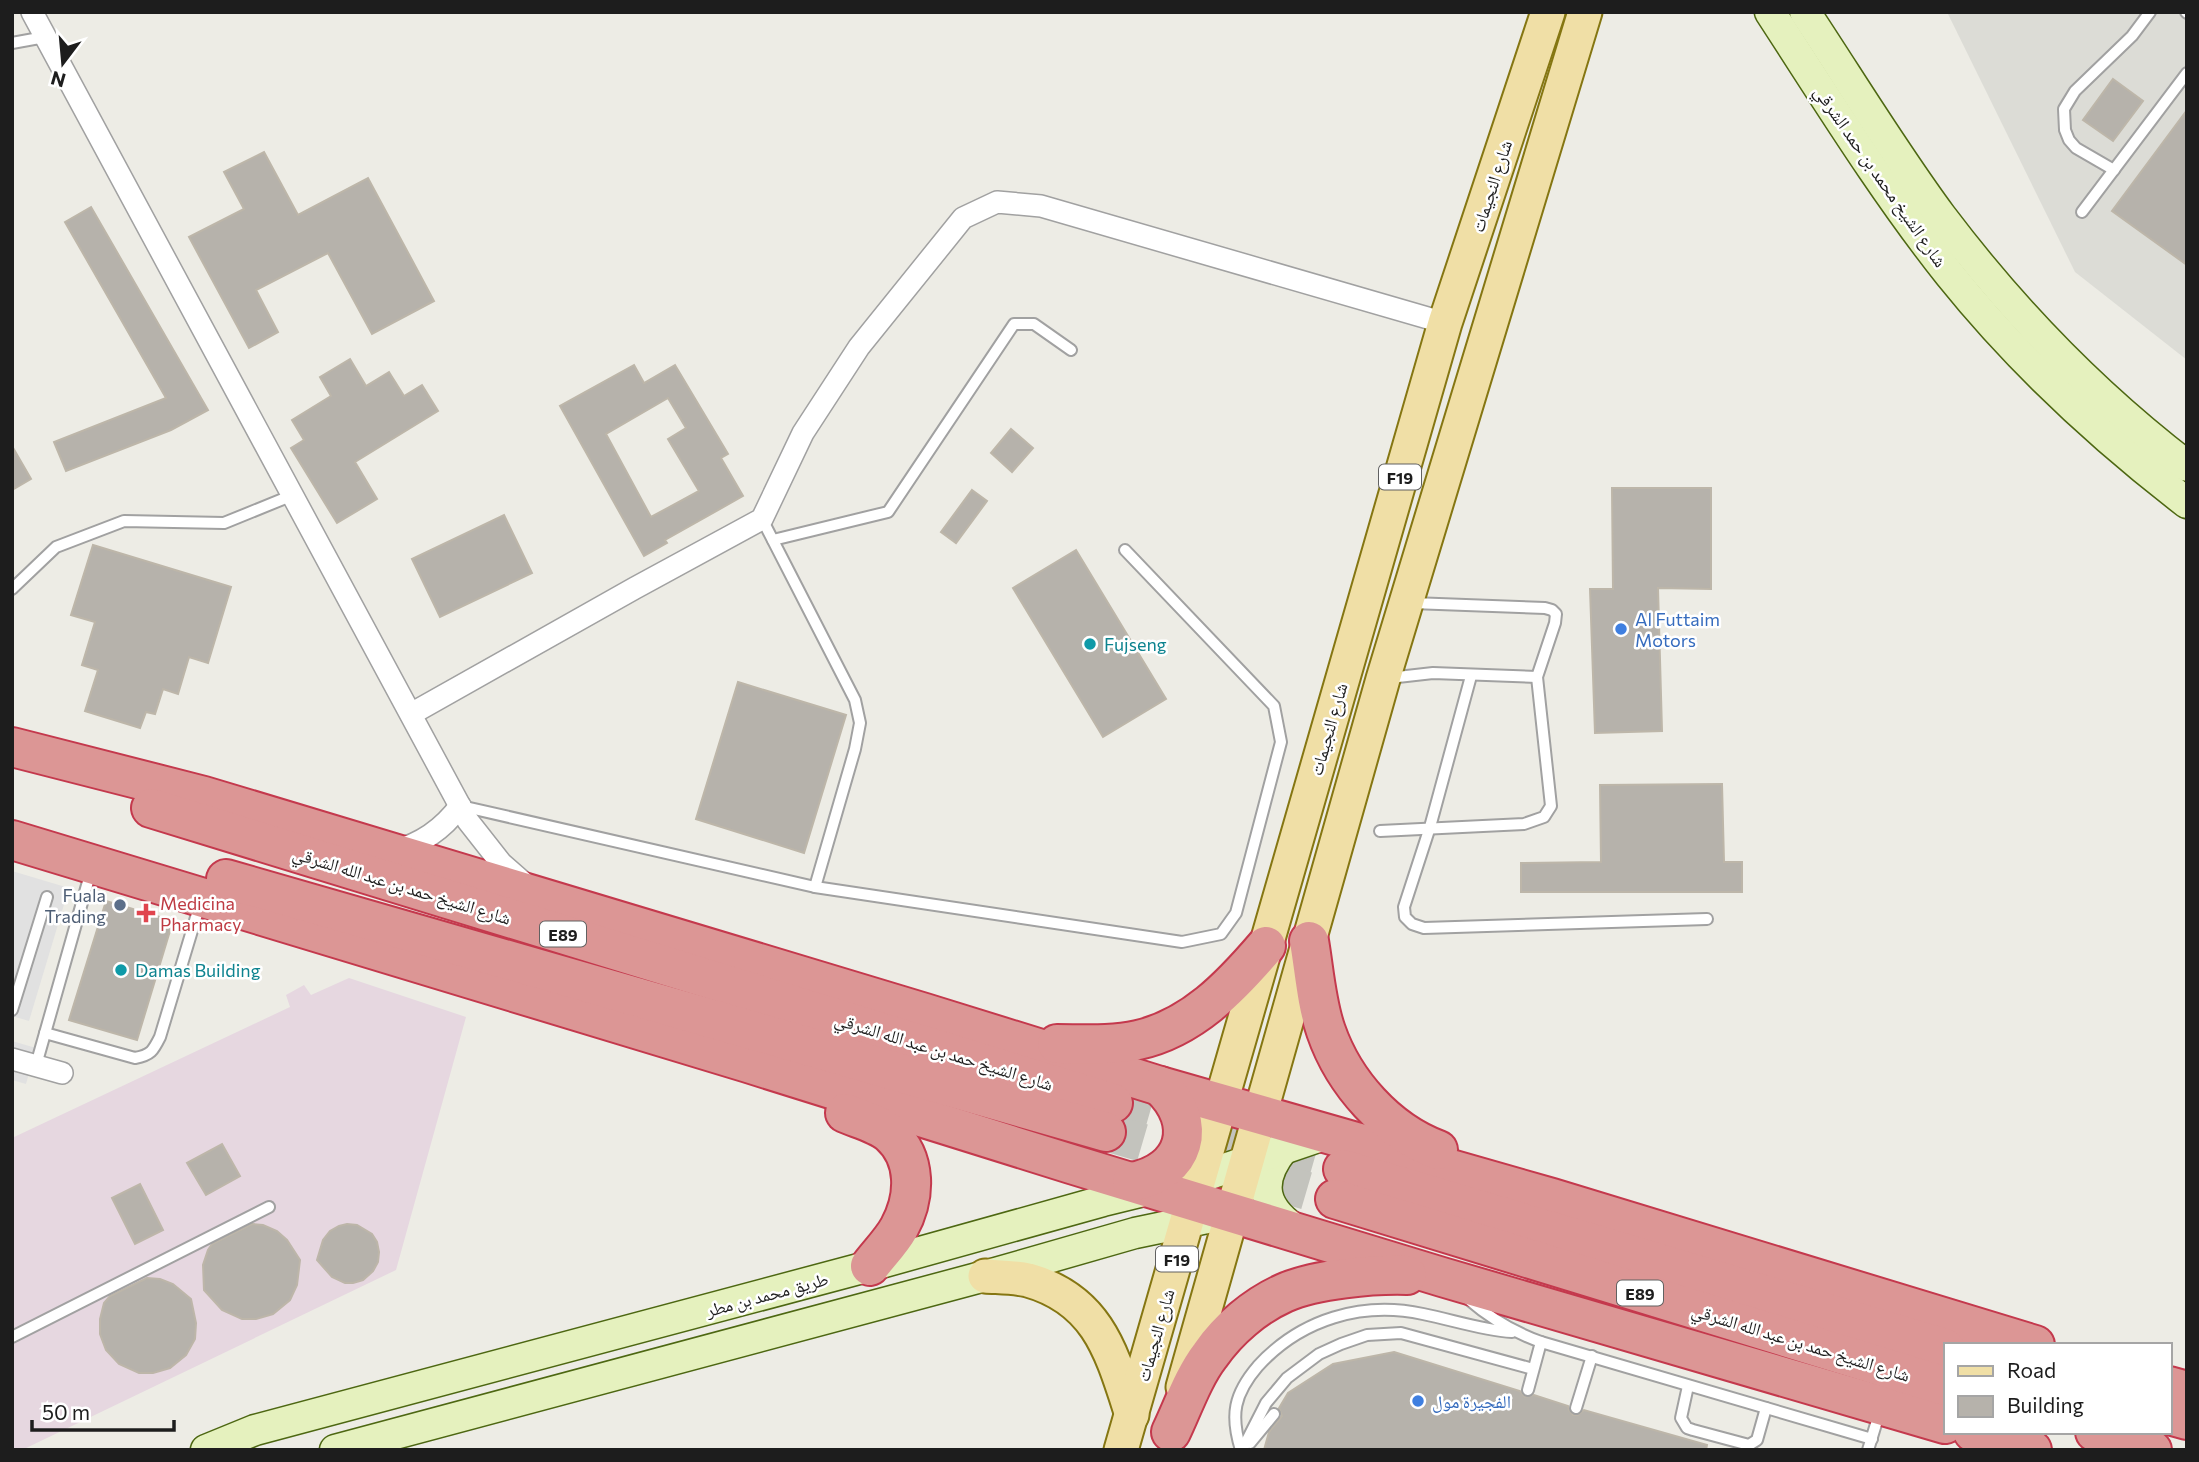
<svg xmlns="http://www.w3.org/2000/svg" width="2199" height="1462" font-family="Commissioner,'Noto Naskh Arabic',sans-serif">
<rect width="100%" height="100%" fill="#edece5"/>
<!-- industrial -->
<polygon fill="#e6d7e0" points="349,978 466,1017 396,1270 22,1450 12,1450 12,1138 290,1007 286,995 304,985 311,995"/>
<!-- airport -->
<polygon fill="#dcdcd6" points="1947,12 2187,12 2187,360 2075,272"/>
<!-- parking -->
<g fill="#e1e1e1">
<polygon points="12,871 69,888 29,1021 12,1016"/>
<polygon points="12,1041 36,1048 26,1084 12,1080"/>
</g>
<!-- building -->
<g fill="#b6b2ab" stroke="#bdb6a9" stroke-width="2" fill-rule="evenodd">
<polygon points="2113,79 2143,101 2113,141 2083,120"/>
<polygon points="2187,110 2187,265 2112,211"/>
<polygon points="264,152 298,215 368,178 434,301 372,334 328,253 256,290 278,332 249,348 189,237 244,209 224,172"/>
<polygon points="91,207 208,410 171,430 66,471 54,442 166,398 65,222"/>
<polygon points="350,359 366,386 389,372 404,396 422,385 438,411 355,462 377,499 337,523 291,448 304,440 292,420 331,396 320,377"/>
<path d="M634,365L644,383L675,365L728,454L721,458L743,496L665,540L667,543L644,556L560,406ZM668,398L686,428L668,439L699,491L651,517L606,434Z"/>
<polygon points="1011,429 1033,448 1012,472 991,453"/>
<polygon points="12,446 31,479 12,490"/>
<polygon points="1612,488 1711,488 1711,589 1658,588 1662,731 1595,733 1590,589 1613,589"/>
<polygon points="972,490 987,501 956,543 941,532"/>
<polygon points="504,515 532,573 440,617 412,559"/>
<polygon points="93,545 231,587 208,663 189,657 178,694 163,689 155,714 146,712 140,728 85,711 98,670 82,665 95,622 71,615"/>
<polygon points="1076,550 1166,699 1103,737 1013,588"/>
<polygon points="738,682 846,715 804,853 696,819"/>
<polygon points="1722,784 1724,862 1742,862 1742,892 1521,892 1521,863 1601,862 1600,785"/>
<polygon points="106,901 173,921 137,1040 69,1020"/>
<polygon points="222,1144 240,1176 206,1195 187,1163"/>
<polygon points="140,1184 163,1230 135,1244 112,1198"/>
<polygon points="252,1224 263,1225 277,1231 287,1240 300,1260 297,1285 290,1300 273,1314 256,1319 242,1319 222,1310 204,1290 203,1265 208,1250 212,1244"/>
<polygon points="347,1224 357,1225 372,1234 377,1242 379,1252 378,1262 373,1271 363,1280 353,1283 345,1283 332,1277 317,1260 323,1240 330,1231 339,1226"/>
<polygon points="147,1278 160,1279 173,1284 191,1299 196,1323 195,1339 186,1355 170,1368 153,1373 139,1373 119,1364 106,1350 100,1334 100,1319 104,1303 110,1296"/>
<polygon points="1394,1352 1520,1391 1525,1397 1534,1395 1568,1406 1569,1410 1573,1415 1578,1415 1584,1410 1707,1445 1706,1450 1264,1450 1269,1432 1282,1416 1279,1408 1288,1393 1333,1364"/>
</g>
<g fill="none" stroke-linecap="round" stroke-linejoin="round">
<!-- highway-tunnel -->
<g stroke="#c3c3bd" stroke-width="38" stroke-dasharray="38 19" stroke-linecap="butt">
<polyline points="1113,1103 1343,1169"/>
<polyline points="1106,1132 1335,1199"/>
</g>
<!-- lane casing -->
<g stroke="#a1a1a1" stroke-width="14">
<g id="lane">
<polyline points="2186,12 2187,13"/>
<polyline points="12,43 45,37"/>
<polyline points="2114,170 2076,148 2069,140 2065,130 2064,109 2075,91 2132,36 2150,12"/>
<polyline points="2082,212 2187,73"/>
<polyline points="762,519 855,700 860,723 855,749 815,887"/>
<polyline points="773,540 888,512 1014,324 1034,324 1071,350"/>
<polyline points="12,589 56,547 124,521 224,523 293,495"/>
<polyline points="1471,676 1430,827 1404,907 1405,917 1412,924 1424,928 1707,919"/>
<polyline points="1389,678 1433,673 1537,677"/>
<polyline points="461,806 815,887 1182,942 1221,934 1236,913 1281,742 1274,706 1125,550"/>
<polyline points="1380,831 1524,824 1544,817 1551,806 1537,677 1555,623 1556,614 1552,610 1545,608 1412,603"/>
<polyline points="12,1010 47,897"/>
<path d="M45,1033L135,1058C151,1055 153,1051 160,1037L200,904"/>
<polyline points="36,1065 91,871"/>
<path d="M1468,1299C1491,1319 1513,1332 1541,1342L1872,1439"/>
<polyline points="12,1337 269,1207"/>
<polyline points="1688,1386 1681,1418 1687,1428 1693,1430 1749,1445 1757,1440 1766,1408"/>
<polyline points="1528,1390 1541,1342"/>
<polyline points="1576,1408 1592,1356"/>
<polyline points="1250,1443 1274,1414"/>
<path d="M1241,1450C1230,1415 1234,1394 1258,1366C1301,1319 1362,1301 1423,1314C1453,1320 1482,1330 1512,1332"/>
<polyline points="1242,1450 1266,1403 1287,1378 1319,1354 1341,1344 1367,1335 1401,1333 1533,1369"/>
<polyline points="1868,1450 1880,1411"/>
</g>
</g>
<!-- street casing -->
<g stroke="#a1a1a1" stroke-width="24">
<g id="street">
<polyline points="32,12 468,821 501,863 526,885"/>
<polyline points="411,714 635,588 762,519 803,433 859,347 963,218 997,202 1041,206 1445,323"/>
<path d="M394,851C422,844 443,829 460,806"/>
<polyline points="12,1059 62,1073"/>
</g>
</g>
<!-- secondary casing -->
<g stroke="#4d6712" stroke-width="33">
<g id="secondary">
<path d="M1770,12C1828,101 1884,192 1950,275C2019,361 2100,436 2187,503"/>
<path d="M1805,12C1850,80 1893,151 1941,216C2012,310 2093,394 2187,466"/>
<path d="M1283,1149C1256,1183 1263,1209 1299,1232"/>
<polyline points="206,1450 255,1430 870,1266 1103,1201 1201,1177 1327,1134"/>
<polyline points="335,1450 985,1276 1135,1233 1207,1218"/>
</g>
</g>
<!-- primary casing -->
<g stroke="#857612" stroke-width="37">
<g id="primary">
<path d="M985,1276C999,1277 1015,1277 1028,1280C1099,1300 1112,1354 1132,1415"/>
<polyline points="1183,1387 1383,679 1585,12"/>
<polyline points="1121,1450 1445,323 1548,12"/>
</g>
</g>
<!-- highway casing -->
<g stroke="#c4394d" stroke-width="42">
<g id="highway">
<polyline points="12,747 204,796 925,1013 1160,1086 1552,1198 2035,1345"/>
<polyline points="151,808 1113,1103"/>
<polyline points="12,840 748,1063 1071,1164 1442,1277 1945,1424"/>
<polyline points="226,879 1106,1132"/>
<path d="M1309,941C1314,970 1316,1003 1326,1031C1344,1083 1387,1131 1438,1150"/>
<path d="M1057,1044C1083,1044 1112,1046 1138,1040C1192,1028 1231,987 1266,946"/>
<path d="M845,1113C859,1119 879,1124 890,1134C917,1158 916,1197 899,1228C892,1241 879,1254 870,1266"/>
<polyline points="1343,1169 1945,1348"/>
<path d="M1132,1182C1186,1172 1200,1123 1160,1086"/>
<polyline points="1335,1199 1945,1386"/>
<polyline points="2169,1386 2187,1391"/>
<polyline points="2169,1415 2187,1420"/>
<path d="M1171,1432C1183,1407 1193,1377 1210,1355C1228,1329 1255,1306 1284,1293C1315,1279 1374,1274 1407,1275"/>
<polyline points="1973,1432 2032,1450"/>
<polyline points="2095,1432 2152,1450"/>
</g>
</g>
<!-- lane -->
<use href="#lane" stroke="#fff" stroke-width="10"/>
<!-- street -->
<use href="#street" stroke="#fff" stroke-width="21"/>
<!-- secondary -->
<use href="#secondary" stroke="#e5f1be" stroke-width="30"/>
<!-- primary -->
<use href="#primary" stroke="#f0dfa6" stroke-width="33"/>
<!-- highway -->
<use href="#highway" stroke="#dc9695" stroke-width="38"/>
</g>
<!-- markers -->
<g fill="#3f7fe0" stroke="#fff" stroke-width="2.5">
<circle cx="1621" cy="629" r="7"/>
<circle cx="1418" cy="1401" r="7"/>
</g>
<g fill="#0f9aa8" stroke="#fff" stroke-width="2.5">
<circle cx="1090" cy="644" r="7"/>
<circle cx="121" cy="970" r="7"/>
</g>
<circle fill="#5c6f8a" stroke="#fff" stroke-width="2.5" cx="120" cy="905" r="7"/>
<path fill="#e0444e" stroke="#fff" stroke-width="2.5" d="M142.5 902.5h7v7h7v7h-7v7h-7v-7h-7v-7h7z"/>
<g text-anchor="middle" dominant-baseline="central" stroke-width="5" stroke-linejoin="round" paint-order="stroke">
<!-- shield labels -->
<g fill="#fff" stroke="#616161" stroke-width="2">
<rect x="1379" y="464.5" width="42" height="25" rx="5"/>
<rect x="540" y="921.5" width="46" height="25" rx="5"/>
<rect x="1156" y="1246.5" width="42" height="25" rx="5"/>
<rect x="1617" y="1280.5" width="46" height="25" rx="5"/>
</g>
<g font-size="16" font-weight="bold" fill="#1d1d1d">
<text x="1400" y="477">F19</text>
<text x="563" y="934">E89</text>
<text x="1177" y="1259">F19</text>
<text x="1640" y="1293">E89</text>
</g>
<!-- street labels -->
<g font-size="18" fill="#1d1d1d" stroke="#fff">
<text transform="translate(1881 176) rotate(55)">شارع الشيخ محمد بن حمد الشرقي</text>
<text transform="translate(1491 186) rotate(-72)">شارع النجيمات</text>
<text transform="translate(1328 729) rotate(-74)">شارع النجيمات</text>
<text transform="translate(402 885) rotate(17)">شارع الشيخ حمد بن عبد الله الشرقي</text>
<text transform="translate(944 1051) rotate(17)">شارع الشيخ حمد بن عبد الله الشرقي</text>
<text transform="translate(767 1294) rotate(-15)">طريق محمد بن مطر</text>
<text transform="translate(1155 1335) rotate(-74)">شارع النجيمات</text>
<text transform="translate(1801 1342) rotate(17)">شارع الشيخ حمد بن عبد الله الشرقي</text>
</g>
<!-- shop labels -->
<g font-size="18" fill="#366cbe" stroke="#fff" text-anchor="start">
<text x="1635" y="619">Al Futtaim<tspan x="1635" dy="21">Motors</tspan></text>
<text x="1432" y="1401">الفجيرة مول</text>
</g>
<!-- culture labels -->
<g font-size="18" fill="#0d838f" stroke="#fff" text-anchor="start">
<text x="1104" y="644">Fujseng</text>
<text x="135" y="970">Damas Building</text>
</g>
<!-- service labels -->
<g font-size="18" fill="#4e5e75" stroke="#fff" text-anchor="end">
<text x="106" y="895">Fuala<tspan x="106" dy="21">Trading</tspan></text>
</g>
<!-- health labels -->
<g font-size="18" fill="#be3a42" stroke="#fff" text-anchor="start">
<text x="160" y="903">Medicina<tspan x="160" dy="21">Pharmacy</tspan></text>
</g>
</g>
<!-- border -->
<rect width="2199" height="1462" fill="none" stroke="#1d1d1d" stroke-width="28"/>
<!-- legend -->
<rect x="1944" y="1343" width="228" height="91" fill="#ffffff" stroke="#a5a5a5" stroke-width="2"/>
<rect x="1958" y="1366" width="35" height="10" fill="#f0dfa6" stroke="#a5a5a5" stroke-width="2"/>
<text x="2007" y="1378" font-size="21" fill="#1d1d1d">Road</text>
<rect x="1958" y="1396" width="35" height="21" fill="#b6b2ab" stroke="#a5a5a5" stroke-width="2"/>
<text x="2007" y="1413" font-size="21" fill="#1d1d1d">Building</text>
<!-- north arrow -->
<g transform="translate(63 63) rotate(196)" stroke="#ffffff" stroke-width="5" paint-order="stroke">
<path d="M0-5L12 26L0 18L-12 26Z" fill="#1d1d1d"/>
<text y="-10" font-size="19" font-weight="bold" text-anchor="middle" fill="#1d1d1d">N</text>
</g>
<!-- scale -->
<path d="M32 1420v10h142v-10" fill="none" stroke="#1d1d1d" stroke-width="3.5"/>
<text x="42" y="1420" font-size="21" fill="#1d1d1d" stroke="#ffffff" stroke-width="5" paint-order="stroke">50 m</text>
</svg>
